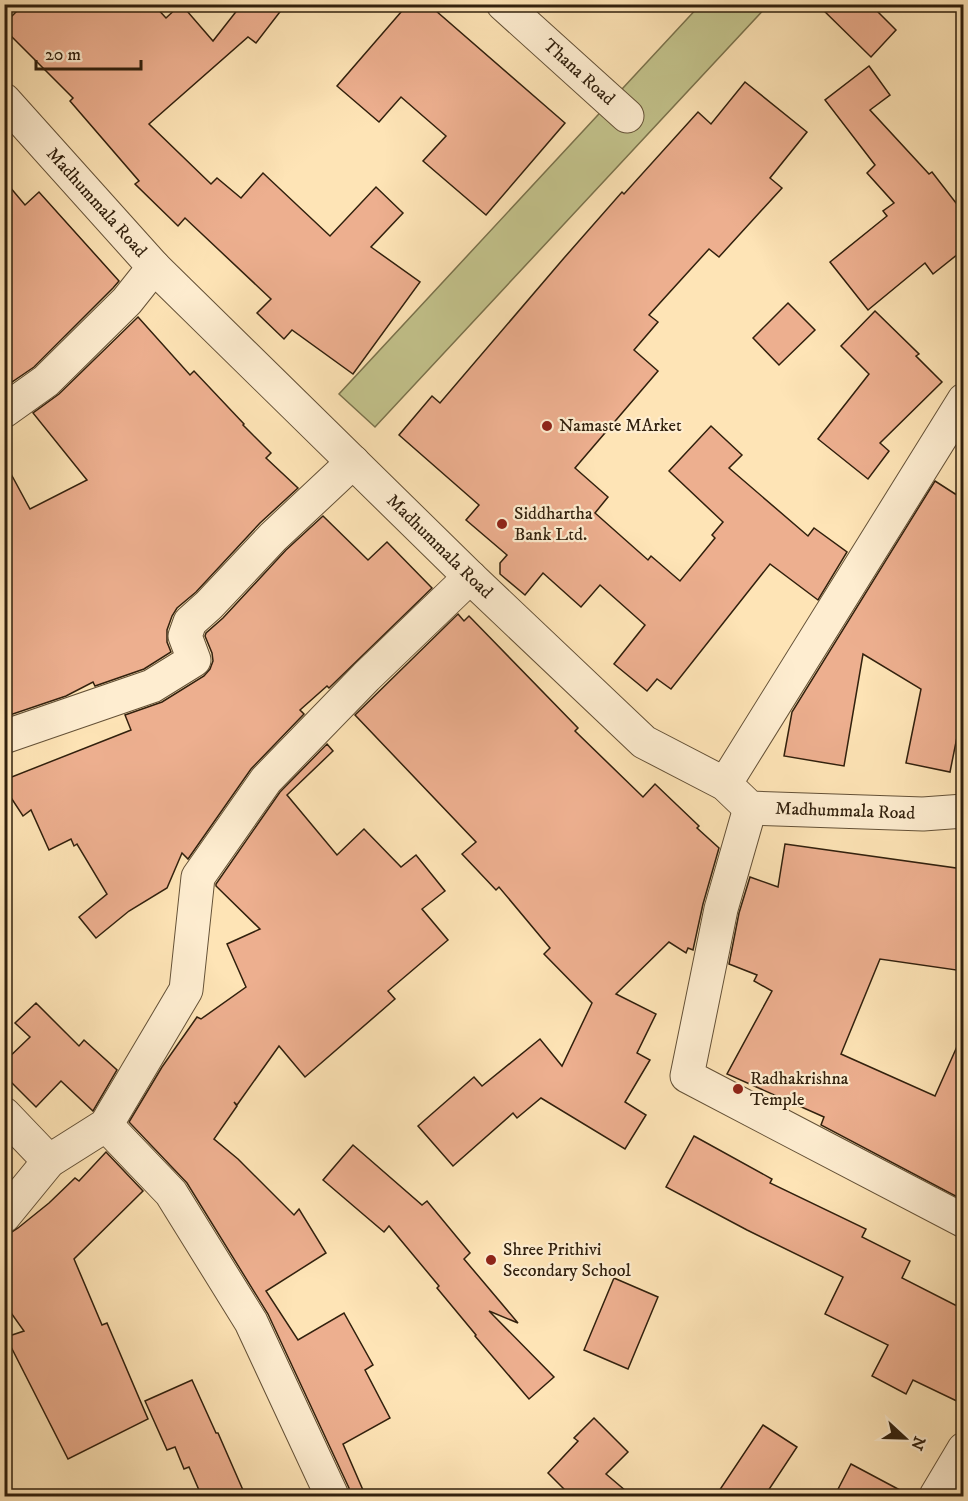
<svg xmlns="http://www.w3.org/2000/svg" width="968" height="1501" font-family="'IM FELL DW Pica',serif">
<rect width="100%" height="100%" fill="#fee4b6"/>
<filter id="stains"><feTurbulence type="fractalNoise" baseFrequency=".00333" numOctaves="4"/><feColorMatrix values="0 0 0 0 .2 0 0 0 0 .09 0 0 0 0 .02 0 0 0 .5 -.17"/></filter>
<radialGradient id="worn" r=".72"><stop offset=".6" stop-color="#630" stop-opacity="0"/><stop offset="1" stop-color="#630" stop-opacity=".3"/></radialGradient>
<!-- green -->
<polygon fill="#c3c38c" stroke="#7a724c" stroke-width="1.5" points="700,5 768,5 375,427 339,394"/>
<!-- building -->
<g fill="#edaf8f" stroke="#31200d" stroke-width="1.5">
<polygon points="24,4 153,4 166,18 181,4 213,41 242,4 286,4 256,43 248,37 149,124 211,184 217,178 241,198 263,173 330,236 376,187 403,213 371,247 420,282 353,374 292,330 284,339 257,313 271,299 185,218 178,226 135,184 139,181 70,101 73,98 4,29 4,24"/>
<polygon points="408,4 428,4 565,123 486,215 423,161 446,136 401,97 379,122 337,86"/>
<polygon points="817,4 870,4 896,30 871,57"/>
<polygon points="869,66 890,95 870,110 929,174 932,172 963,212 963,250 933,274 925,263 868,310 830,262 887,216 883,211 894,203 867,173 875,165 825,100"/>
<polygon points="745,82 807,132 770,178 782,188 719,257 709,249 649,315 658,322 634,350 658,371 575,468 608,497 595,513 648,560 651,556 680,581 715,538 712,535 723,522 669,471 711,426 742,455 729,468 808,536 814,528 847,552 818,600 770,564 671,689 657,679 647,691 614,664 645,625 600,585 581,607 543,573 525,595 500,574 500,563 507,555 466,520 479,505 399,435 432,396 440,403 564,258 622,192 624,194 698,112 711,124"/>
<polygon points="4,180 25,205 39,192 119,281 113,288 34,367 9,384 4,379"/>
<polygon points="788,303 815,330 779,365 753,338"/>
<polygon points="875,311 919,354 916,356 942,382 880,443 889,451 868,479 818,439 869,374 841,346"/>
<polygon points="138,317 190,375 194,371 244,424 243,425 271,453 266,458 298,488 260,523 196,592 177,608 172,616 167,630 167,642 171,652 144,669 95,686 93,682 66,696 4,717 4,461 30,509 87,480 33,413 59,394"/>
<polygon points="935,481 963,499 963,707 950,772 906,763 921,689 863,654 844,766 784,756 792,712"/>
<polygon points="323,516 368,560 387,542 432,588 329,688 327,686 300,710 304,714 251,769 188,859 182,853 167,888 129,911 96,938 79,917 107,894 77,844 74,846 71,839 49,850 31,810 23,816 4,787 4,780 131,730 125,715 162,702 204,676 210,669 213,661 212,653 205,636 206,633 223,618 286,550"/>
<polygon points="458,614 464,621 469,616 578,728 575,731 643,797 655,784 699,826 697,828 719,848 703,904 693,950 688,948 686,953 669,942 616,994 656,1014 637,1053 650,1060 625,1102 646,1115 625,1149 541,1098 517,1118 513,1113 453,1166 418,1126 474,1077 482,1086 540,1039 562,1066 592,1003 544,954 550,948 499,887 496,890 462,854 476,842 355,715"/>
<polygon points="327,744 333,751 287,795 337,855 364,829 401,867 416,855 445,891 422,909 448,940 388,991 395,999 305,1077 279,1046 237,1105 234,1102 237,1106 214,1139 238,1159 294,1215 299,1209 326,1253 266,1291 298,1340 344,1313 373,1365 365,1370 390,1418 343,1444 366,1497 351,1497 349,1488 268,1314 187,1183 129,1122 162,1067 197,1017 201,1019 246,987 227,944 260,929 216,886 216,884 280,792"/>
<polygon points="785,844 963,869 963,971 880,959 841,1054 935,1096 963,1033 963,1200 821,1125 824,1117 727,1074 772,991 754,981 757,975 729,964 739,913 750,877 778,887"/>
<polygon points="36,1003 79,1046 84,1040 117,1070 93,1111 61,1081 36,1107 4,1075 4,1062 30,1037 15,1023"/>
<polygon points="694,1136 772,1179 770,1183 866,1229 862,1237 910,1261 902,1278 963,1309 963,1404 913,1380 906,1394 872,1376 888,1345 825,1314 843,1277 747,1230 666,1187"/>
<polygon points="353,1145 422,1205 427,1201 470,1253 464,1259 518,1323 489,1311 554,1377 529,1399 475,1336 476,1335 437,1288 439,1286 389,1226 384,1232 323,1180"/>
<polygon points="106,1152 143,1191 74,1259 102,1325 107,1323 148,1419 68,1459 6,1337 24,1331 4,1303 4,1237 18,1228 49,1203 75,1178 79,1181"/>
<polygon points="614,1278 658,1297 628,1369 584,1350"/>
<polygon points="192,1380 216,1433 218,1433 246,1497 202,1497 189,1467 184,1469 175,1447 167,1450 145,1401"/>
<polygon points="594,1418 628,1452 606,1474 633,1497 572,1497 548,1473 578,1441 574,1438"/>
<polygon points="763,1425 797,1447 764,1497 715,1497"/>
<polygon points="851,1464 913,1497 834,1497"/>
</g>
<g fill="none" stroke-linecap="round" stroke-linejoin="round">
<!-- minor casing -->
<g stroke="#645137" stroke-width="35">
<g id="minor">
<path id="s1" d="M503,4L627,116"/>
<path id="s2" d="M4,100L154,267L470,577L644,742L725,784L750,808L923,814L964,811"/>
<polyline points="4,411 46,381 127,301 154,267"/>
<polyline points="4,737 152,686 194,660 185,636 190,622 209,605 273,537 353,462"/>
<polyline points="725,784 964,400"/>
<polyline points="750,808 721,909 687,1076 964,1221"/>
<polyline points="4,1114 49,1161"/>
<polyline points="106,1125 171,1193 251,1322 332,1496"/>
<polyline points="4,1216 49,1161 106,1125 186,990 198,877 266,780 366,677 470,577"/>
<polyline points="936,1496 964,1449"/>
</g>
</g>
<!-- minor -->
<use href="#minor" stroke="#feedd0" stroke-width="33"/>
</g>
<!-- markers -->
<g fill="#8f2418" stroke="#feedd0" stroke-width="2">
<circle cx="547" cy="426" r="6"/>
<circle cx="502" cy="524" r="6"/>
<circle cx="738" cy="1089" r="6"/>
<circle cx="491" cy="1260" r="6"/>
</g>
<g text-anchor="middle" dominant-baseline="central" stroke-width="4.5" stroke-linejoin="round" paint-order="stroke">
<!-- street labels -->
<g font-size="18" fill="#31200d" stroke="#feedd0">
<text stroke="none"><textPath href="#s1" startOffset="102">Thana Road</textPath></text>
<text stroke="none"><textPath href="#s2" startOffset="138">Madhummala Road</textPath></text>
<text stroke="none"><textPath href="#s2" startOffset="624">Madhummala Road</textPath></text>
<text stroke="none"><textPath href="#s2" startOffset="1128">Madhummala Road</textPath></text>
</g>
<!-- poi labels -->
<g font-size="18" fill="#31200d" stroke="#feedd0" text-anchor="start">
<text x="559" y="426">Namaste MArket</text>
<text x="514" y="514">Siddhartha<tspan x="514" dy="21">Bank Ltd.</tspan></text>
<text x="750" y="1079">Radhakrishna<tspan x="750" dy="21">Temple</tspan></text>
<text x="503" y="1250">Shree Prithivi<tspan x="503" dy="21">Secondary School</tspan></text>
</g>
</g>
<!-- margin -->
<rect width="968" height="1501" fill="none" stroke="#fee4b6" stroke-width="24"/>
<rect x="6" y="6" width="956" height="1489" fill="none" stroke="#31200d" stroke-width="3"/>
<rect x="12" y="12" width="944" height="1477" fill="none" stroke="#31200d" stroke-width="1.5"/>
<!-- north arrow -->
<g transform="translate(905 1438) rotate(112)" stroke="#feedd0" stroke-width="4.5" paint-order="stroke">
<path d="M0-4.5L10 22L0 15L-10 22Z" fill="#31200d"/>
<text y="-9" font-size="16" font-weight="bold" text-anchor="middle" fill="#31200d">N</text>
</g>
<!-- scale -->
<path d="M36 60v9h105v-9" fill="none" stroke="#31200d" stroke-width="3"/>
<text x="45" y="60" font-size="18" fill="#31200d" stroke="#feedd0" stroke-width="4.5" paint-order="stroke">20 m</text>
<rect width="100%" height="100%" filter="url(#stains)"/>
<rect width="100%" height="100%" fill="url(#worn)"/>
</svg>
